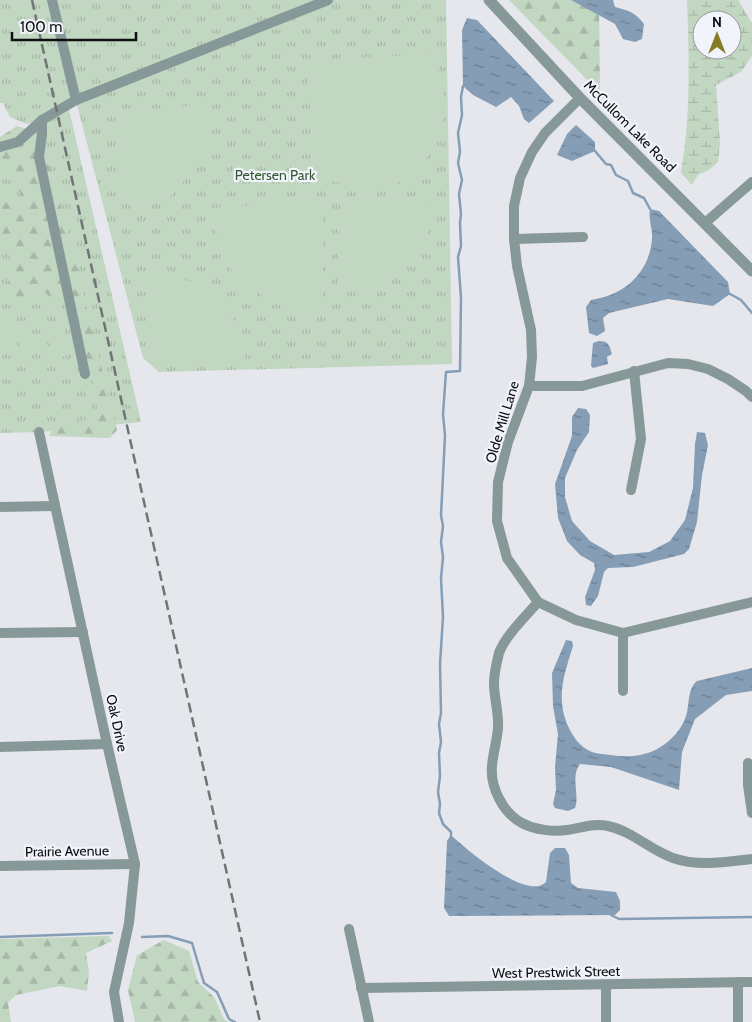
<svg xmlns="http://www.w3.org/2000/svg" width="752" height="1022" font-family="Cabin,sans-serif">
<defs>
<pattern id="grass-tufts" width="24" height="20" patternUnits="userSpaceOnUse" patternTransform="scale(1.25)"><rect width="24" height="20" fill="#c1d7c1"/><path d="M3 7l-1-3M5 7V3M7 7l1-3M15 17l-1-3M17 17v-4M19 17l1-3" fill="none" stroke="#a5b7a5"/></pattern>
<pattern id="forest-firs" width="22" height="20" patternUnits="userSpaceOnUse" patternTransform="scale(1.25)"><rect width="22" height="20" fill="#c1d7c1"/><path d="M5 1l3.5 6h-7zM16 11l3.5 6h-7z" fill="#a5b7a5"/></pattern>
<pattern id="wetland-marsh" width="20" height="14" patternUnits="userSpaceOnUse" patternTransform="scale(1.25)"><rect width="20" height="14" fill="#c1d7c1"/><path d="M1 5h8M5 5V1M11 12h8M15 12V8" fill="none" stroke="#a5b7a5"/></pattern>
<pattern id="water-ripples" width="26" height="14" patternUnits="userSpaceOnUse" patternTransform="scale(1.25)"><rect width="26" height="14" fill="#859db5"/><path d="M2 4q2-2 4 0t4 0M15 11q2-2 4 0t4 0" fill="none" stroke="#6b7e92"/></pattern>
</defs>
<rect width="100%" height="100%" fill="#e5e7ed"/>
<!-- grass -->
<polygon fill="url(#grass-tufts)" points="0,0 446,0 452,364 159,372 143,358 76,101 68,105 141,422 39,432 0,433 0,147 40,121 27,124 10,117 3,103 0,103"/>
<!-- forest -->
<g fill="url(#forest-firs)">
<polygon points="509,0 599,0 600,93"/>
<polygon points="17,126 37,132 45,148 64,216 117,430 110,438 49,436 53,426 99,417 74,305 45,293 32,298 18,300 7,284 13,273 7,249 0,249 0,203 21,202 20,192 0,168 0,137"/>
<polygon points="109,936 112,941 86,953 89,972 87,991 60,986 16,995 8,1003 11,1022 0,1022 0,939"/>
<polygon points="164,940 189,951 198,982 214,997 224,1019 228,1022 135,1022 128,990 137,955"/>
</g>
<!-- wetland -->
<path fill="url(#wetland-marsh)" fill-rule="evenodd" d="M687,0H738L752,23V56L741,72L716,85L720,143L718,162L709,170L698,175L692,185L681,173C691,116 689,58 687,0ZM702,20H732V50H702Z"/>
<!-- garden -->
<g fill="#c1d7c1">
<polygon points="435,54 445,99 442,135 414,175 381,191 315,178 307,67 312,60"/>
<polygon points="209,104 213,122 198,165 168,199 122,202 120,122 131,111"/>
<polygon points="318,201 322,206 323,311 309,312 274,303 239,282 220,251 211,208"/>
<polygon points="344,201 430,204 430,227 418,255 393,280 363,292 338,292 340,206"/>
<polygon points="147,273 164,274 192,282 227,310 242,333 244,365 159,366 150,360"/>
<polygon points="31,320 34,349 21,351 17,322"/>
<polygon points="12,322 16,351 2,353 0,323"/>
<polygon points="64,329 67,356 52,358 49,331"/>
</g>
<!-- water -->
<g fill="url(#water-ripples)">
<path d="M571,0H613L615,7C628,10 636,13 644,24L642,39L635,42L623,39L615,24Z"/>
<polygon points="467,18 477,20 554,101 529,123 524,119 519,106 511,97 496,107 473,95 463,86 462,30"/>
<polygon points="576,125 595,142 595,151 572,161 557,155 567,134"/>
<path d="M650,209L659,211L728,282L730,294L713,306L668,299L609,313L603,318L605,331L597,336L589,333L586,307L591,300C624,295 649,274 652,239C653,229 648,220 650,209Z"/>
<path d="M599,341C609,341 609,345 612,354L607,357L608,364L593,368L591,366L593,343Z"/>
<polygon points="578,408 586,409 590,415 589,432 577,450 565,478 565,497 572,521 590,541 614,555 649,552 670,541 685,520 693,488 695,444 697,432 705,433 708,445 702,475 697,522 689,549 684,554 633,567 608,568 604,572 598,596 591,606 586,605 585,597 595,570 594,563 580,555 567,541 558,518 555,484 572,436 572,417"/>
<path d="M566,640L572,641L573,646C564,675 555,699 569,728C574,738 580,747 592,752C598,754 605,754 611,755C628,758 648,756 662,746C673,739 682,728 686,716C690,704 687,689 697,681L752,668V691L726,695L695,719L682,752L679,790L611,767L580,764C570,777 580,794 575,808L568,811L555,808L553,804L556,790L555,767L558,734L553,706L552,673Z"/>
<path d="M451,835C468,851 515,890 539,886C540,886 545,883 546,882L550,853L555,848H565L569,855L571,883L578,888L616,892L620,901V910L615,915L449,916L444,908L447,841Z"/>
</g>
<g fill="none" stroke-linecap="round" stroke-linejoin="round">
<!-- stream -->
<g stroke="#859db5" stroke-width="2.5">
<polyline points="595,151 606,164 611,165 616,175 628,181 633,193 644,198 650,209"/>
<polyline points="730,294 741,300 752,313"/>
<polyline points="451,835 451,832 443,824 439,813 440,804 438,792 440,776 439,753 441,742 439,724 441,713 440,664 443,617 441,578 443,557 441,542 443,526 441,515 445,436 443,414 446,372 460,371 461,298 458,257 461,246 460,222 461,214 459,194 462,180 458,163 460,152 458,133 462,115 461,97 463,86"/>
<polyline points="611,915 619,919 752,917"/>
<polyline points="0,937 112,933"/>
<polyline points="142,937 168,936 192,943 204,983 217,992 229,1019 235,1022"/>
</g>
<!-- minor -->
<g stroke="#869897" stroke-width="10">
<polyline points="52,0 76,100"/>
<polyline points="580,98 545,133 532,152 520,178 514,206 514,239 517,266 531,330 532,357 529,386 508,442 498,482 497,521 507,558 538,602 576,620 623,633 752,602"/>
<polyline points="42,120 42,134 39,157 85,374"/>
<polyline points="0,147 18,142 42,120 76,100 328,0"/>
<polyline points="705,223 752,182"/>
<polyline points="514,239 583,237"/>
<polyline points="529,386 582,386 668,363 688,364 708,369 728,379 746,391 752,397"/>
<polyline points="39,432 107,744 135,864 129,923 114,992 119,1022"/>
<polyline points="631,490 641,439 634,371"/>
<polyline points="0,507 54,506"/>
<path d="M538,602C527,615 505,636 499,653C497,661 494,674 494,683C494,698 499,713 498,728C497,741 493,753 492,766C490,787 503,813 522,823C535,830 554,832 567,830C582,828 593,823 608,826C632,831 650,850 673,858C698,867 726,862 752,859"/>
<polyline points="0,633 83,632"/>
<polyline points="623,691 623,633"/>
<polyline points="0,747 107,744"/>
<polyline points="748,763 748,785 752,813"/>
<polyline points="0,866 135,864"/>
<polyline points="349,929 369,1022"/>
<polyline points="738,982 738,1022"/>
<polyline points="361,988 752,982"/>
<polyline points="606,1022 606,985"/>
</g>
<!-- tertiary -->
<polyline stroke="#869897" stroke-width="11" points="489,0 580,98 752,271"/>
<!-- rail -->
<polyline stroke="#717377" stroke-width="2.5" stroke-dasharray="10 5" stroke-linecap="butt" points="32,0 260,1022"/>
</g>
<g text-anchor="middle" dominant-baseline="central" stroke-width="4.5" stroke-linejoin="round" paint-order="stroke">
<!-- street labels -->
<g font-size="14" fill="#0e0f11" stroke="#f2f4fb">
<text transform="translate(630 126) rotate(45)">McCullom Lake Road</text>
<text transform="translate(502 422) rotate(-73)">Olde Mill Lane</text>
<text transform="translate(117 723) rotate(78)">Oak Drive</text>
<text transform="translate(67 851) rotate(-1)">Prairie Avenue</text>
<text transform="translate(556 972) rotate(-1)">West Prestwick Street</text>
</g>
<!-- park labels -->
<g font-size="14" fill="#335a34" stroke="#f2f4fb">
<text x="275" y="175">Petersen Park</text>
</g>
</g>
<!-- north arrow -->
<g transform="translate(717 35)"><circle r="24" fill="#f2f4fb" stroke="#97989d"/>
<path d="M0-4L9 19L0 12L-9 19Z" fill="#867d23"/>
<text y="-8" font-size="14" font-weight="bold" text-anchor="middle" fill="#0e0f11">N</text>
</g>
<!-- scale -->
<path d="M12 32v8h124v-8" fill="none" stroke="#0e0f11" stroke-width="2.5"/>
<text x="20" y="32" font-size="15" fill="#0e0f11" stroke="#f2f4fb" stroke-width="4" paint-order="stroke">100 m</text>
</svg>
